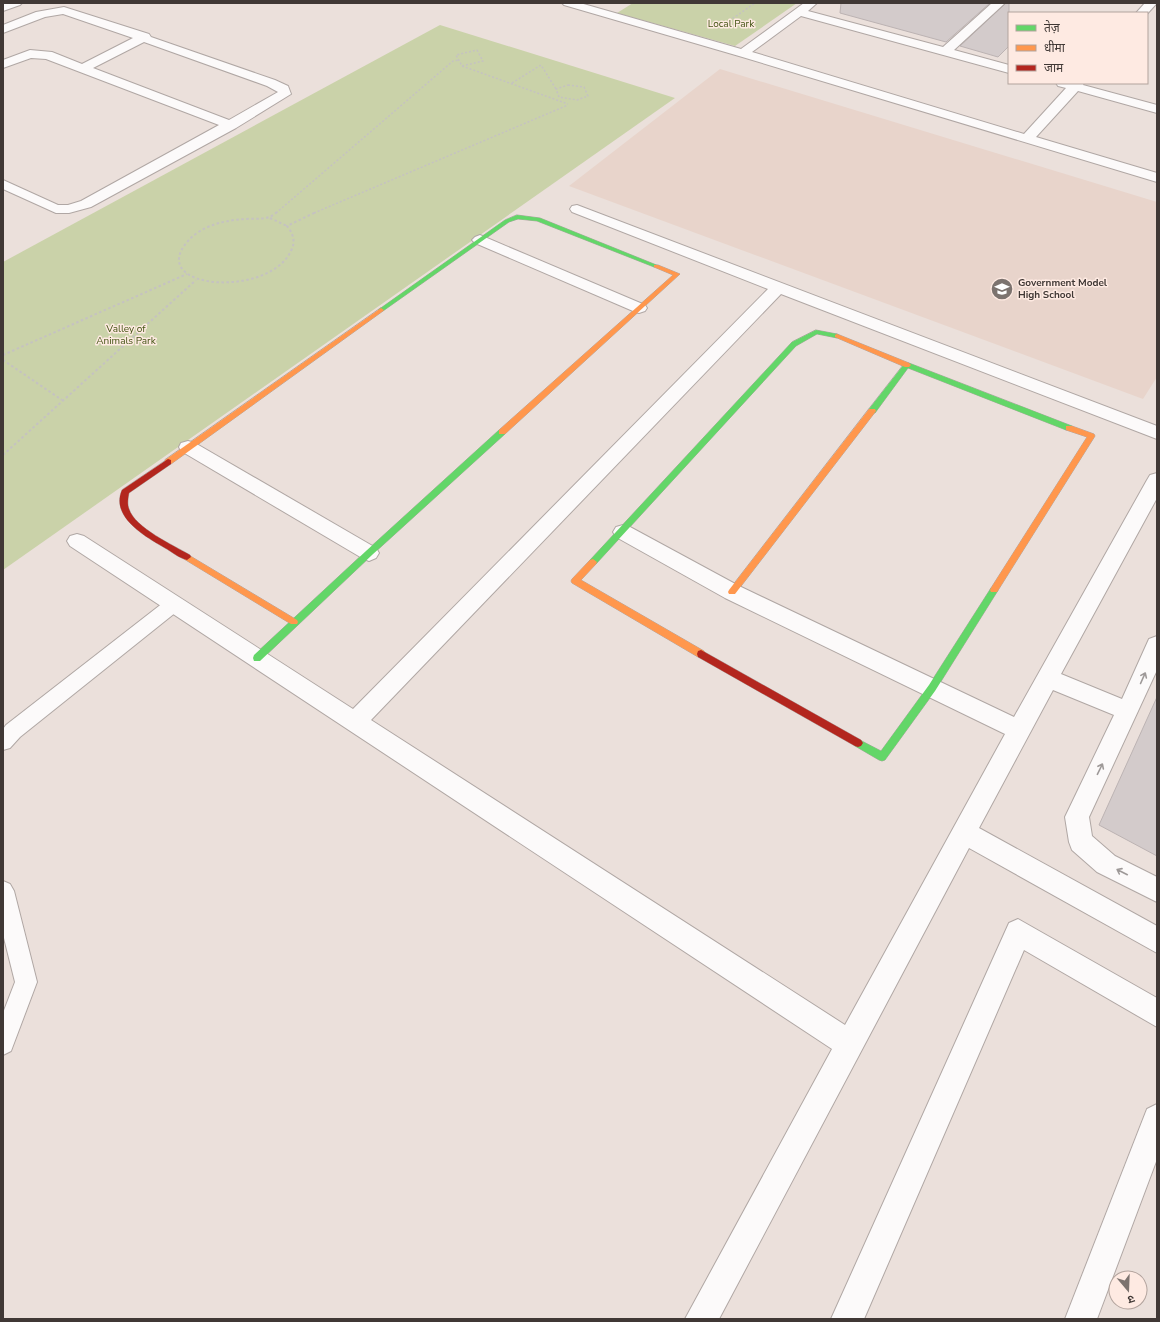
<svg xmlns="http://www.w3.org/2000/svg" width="1160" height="1322" font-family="'Nunito Sans','Noto Sans Devanagari',sans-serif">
<rect width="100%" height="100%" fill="#ebe0db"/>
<!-- built -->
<polygon fill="#e8d4cb" points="720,69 1157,202 1157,377 1143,399 569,186"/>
<!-- green -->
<g fill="#cad2a9">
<polygon points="633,3 797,3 735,46 617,13"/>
<polygon points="440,25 675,98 3,570 3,262"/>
</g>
<!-- building -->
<g fill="#d3cbcb" stroke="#bcb3b3">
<polygon points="841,3 990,3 946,42 840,13"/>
<polygon points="1006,3 1009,3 1009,46 998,57 960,46"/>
<polygon points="1157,697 1157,856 1099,825"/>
</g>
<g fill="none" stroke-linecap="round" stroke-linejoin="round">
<!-- lane casing -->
<g stroke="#b0a7a4" stroke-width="2">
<g id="lane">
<polygon points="174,597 180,599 183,604 180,609 20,737 10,748 3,750 3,729 6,725 168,599"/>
<polygon points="3,881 10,884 14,891 37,982 11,1051 3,1055 3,1013 15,982 3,934"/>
</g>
</g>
<!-- street casing -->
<g stroke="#b0a7a4" stroke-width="2">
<g id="street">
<polygon points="6,3 22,3 20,5 3,11 3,4"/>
<polygon points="562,3 580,3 741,49 804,3 817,3 808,11 943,47 992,3 1005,3 954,50 1009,65 1009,73 801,16 752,52 1024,134 1066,88 1058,86 1056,83 1084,83 1083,85 1157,105 1157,113 1078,91 1036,137 1157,173 1157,182 739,56 564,5"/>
<polygon points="1145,3 1157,3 1147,14 1136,13"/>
<path d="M64,7L149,34L151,37L275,80L288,86L291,94L236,128L91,207L69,213H56L3,189V180L58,205H68L81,201L219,125L46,59L31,58L3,68V60L30,50L52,52L82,64L133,38L63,14L45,17L3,33V25L36,12ZM144,42L267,86L278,92L229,120L93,68Z"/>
<polygon points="577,205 1157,426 1157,439 781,294 371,720 845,1025 1005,734 725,598 616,537 613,532 616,527 623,525 630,527 739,586 1014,717 1147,480 1150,475 1157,473 1157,498 1061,674 1122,699 1149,639 1157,636 1157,670 1089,817 1092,836 1115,856 1157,877 1157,902 1097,872 1072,850 1069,842 1065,817 1114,715 1053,690 979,828 1157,926 1157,953 969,848 719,1319 685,1319 832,1049 70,546 67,541 70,536 77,534 84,536 353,709 768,289 572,212 570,209 572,206"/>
<polygon points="480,235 645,305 647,308 645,311 639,313 633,311 475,243 472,240 475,237"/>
<polygon points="188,441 195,443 376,548 379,553 376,558 369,561 362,558 181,451 179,447 181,443"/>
<polygon points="1018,919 1157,998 1157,1027 1024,950 864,1319 831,1319 1009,923"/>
<polygon points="1157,1104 1157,1159 1097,1319 1065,1319 1147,1109"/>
</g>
</g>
<!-- fast casing -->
<g stroke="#b0a7a4" stroke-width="1">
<g id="fast">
<polygon points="517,215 540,218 659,266 654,267 537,221 518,219 509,222 383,311 379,311 378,310 505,220"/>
<polygon points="816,330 837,334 840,336 837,338 817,334 796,346 596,564 590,564 589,562 590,560 792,342"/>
<polygon points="905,363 909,363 1072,426 1073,428 1069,430 1066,430 908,368 875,413 869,413 869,409"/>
<polygon points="502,429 505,430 505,434 372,555 260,661 254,661 253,658 254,655 366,551 499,430"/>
<polygon points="994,587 997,588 998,590 997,592 935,691 885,760 882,761 879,760 855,746 853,743 855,740 858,739 881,751 929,685 991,588"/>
</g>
</g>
<!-- slow casing -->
<g stroke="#b0a7a4" stroke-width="1">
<g id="slow">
<polygon points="654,265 658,265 680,274 505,434 499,434 499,430 673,275 654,267"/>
<polygon points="381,308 384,310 383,311 171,464 165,464 165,460"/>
<polygon points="837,334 909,363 911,365 909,367 905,367 835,337 835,335"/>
<polygon points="869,409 875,409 876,411 735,594 729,594 728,592 729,590"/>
<polygon points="1066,426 1072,426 1094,434 1095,436 997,592 991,592 990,590 991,588 1087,437 1066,430"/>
<polygon points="187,554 297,620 298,622 297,624 291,624 184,559 183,557"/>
<polygon points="593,559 597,562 596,564 581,580 704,651 705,654 704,657 698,657 572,583 571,581 572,579 590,560"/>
</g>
</g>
<!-- jam casing -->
<g stroke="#b0a7a4" stroke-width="1">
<g id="jam">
<path d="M168,459L171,460V464L129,493C128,498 127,504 129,509C135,528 173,545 190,555L191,557L187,560C179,558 172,552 165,548C146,537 110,517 122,490Z"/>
<polygon points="701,650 861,740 863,743 861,746 858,747 855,746 698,657 697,654 698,651"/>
</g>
</g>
<!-- path-far1 -->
<g stroke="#c5c2c1" stroke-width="1.5" stroke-dasharray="2 2" stroke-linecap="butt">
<polyline points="726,23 755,3"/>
<polygon points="477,50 483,61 462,66 456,55"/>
<polyline points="462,66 568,104"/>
<polyline points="512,83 541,65 556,89"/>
<polygon points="568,85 584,87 588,96 577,100 559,97 556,89"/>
<polyline points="276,213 453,61 459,60"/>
<polyline points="314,213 568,105"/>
</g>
<!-- path -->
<g stroke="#c5c2c1" stroke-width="2" stroke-dasharray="2.5 2.5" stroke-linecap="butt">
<path d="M277,212C267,221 259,218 246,219C226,220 202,225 188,241C145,289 268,299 291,251C296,242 293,233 287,226L316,212"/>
<polyline points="270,218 287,226"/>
<polyline points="3,355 187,274"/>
<polyline points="3,360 62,400"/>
<polyline points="3,455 196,280"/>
</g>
<!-- lane -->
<use href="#lane" fill="#fcfafa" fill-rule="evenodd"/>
<!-- street -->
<use href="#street" fill="#fcfafa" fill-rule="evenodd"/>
<!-- fast -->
<use href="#fast" fill="#63d668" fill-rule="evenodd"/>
<!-- slow -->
<use href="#slow" fill="#ff974d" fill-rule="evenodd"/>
<!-- jam -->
<use href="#jam" fill="#b3261e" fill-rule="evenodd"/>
</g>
<!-- one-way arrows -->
<defs><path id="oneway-shaft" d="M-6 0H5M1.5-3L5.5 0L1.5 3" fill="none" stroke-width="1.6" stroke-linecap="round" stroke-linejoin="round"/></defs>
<g stroke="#9e9998">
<use href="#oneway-shaft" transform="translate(1143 678) rotate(-66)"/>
<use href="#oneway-shaft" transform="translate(1100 769) rotate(-64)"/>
<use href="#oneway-shaft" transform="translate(1122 872) rotate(-153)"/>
</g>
<!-- icons -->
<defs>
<g id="school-disc" transform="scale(1.15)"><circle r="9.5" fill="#7c736f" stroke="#feeae2"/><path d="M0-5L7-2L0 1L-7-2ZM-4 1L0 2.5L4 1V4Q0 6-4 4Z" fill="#fff"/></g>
</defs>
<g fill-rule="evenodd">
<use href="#school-disc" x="1002" y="289"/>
</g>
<g text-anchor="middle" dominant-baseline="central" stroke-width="3" stroke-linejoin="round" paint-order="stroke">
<!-- far-park labels -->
<g font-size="10" fill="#435313" stroke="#feeae2">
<text x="731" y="24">Local Park</text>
<text x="126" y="329">Valley of<tspan x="126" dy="12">Animals Park</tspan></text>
</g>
<!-- far-poi labels -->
<g font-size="10" font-weight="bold" fill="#403835" stroke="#feeae2" text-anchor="start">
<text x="1018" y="283">Government Model<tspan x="1018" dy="12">High School</tspan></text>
</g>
</g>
<!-- border -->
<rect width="1160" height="1322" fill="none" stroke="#403835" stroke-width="8"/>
<!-- legend -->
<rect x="1008" y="12" width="140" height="72" fill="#feeae2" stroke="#b2a39d"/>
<rect x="1016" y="25" width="20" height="6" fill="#63d668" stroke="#b2a39d"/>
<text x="1044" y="32" font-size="12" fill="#403835">तेज़</text>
<rect x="1016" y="45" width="20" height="6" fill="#ff974d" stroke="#b2a39d"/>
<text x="1044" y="52" font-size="12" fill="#403835">धीमा</text>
<rect x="1016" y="65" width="20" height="6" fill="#b3261e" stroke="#b2a39d"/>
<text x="1044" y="72" font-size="12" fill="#403835">जाम</text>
<!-- north arrow -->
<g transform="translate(1128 1290) rotate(161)"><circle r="19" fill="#feeae2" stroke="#b2a39d"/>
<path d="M0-3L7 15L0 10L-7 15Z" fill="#7c736f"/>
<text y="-6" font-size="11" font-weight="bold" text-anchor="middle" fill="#403835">उ</text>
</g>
</svg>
